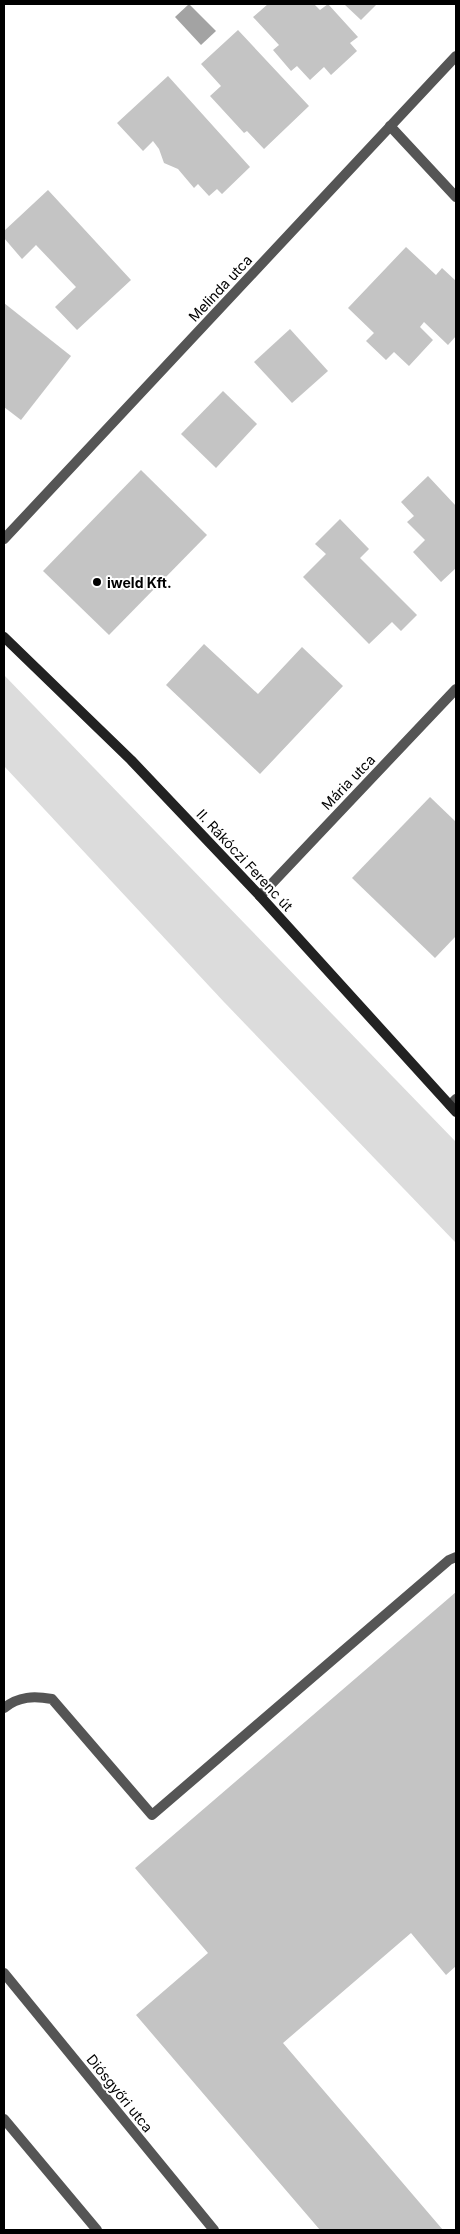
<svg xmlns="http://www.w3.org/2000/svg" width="460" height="2234" font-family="Inter,sans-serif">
<rect width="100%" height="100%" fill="#fff"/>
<!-- green -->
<polygon fill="#dcdcdc" points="4,675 456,1142 456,1243 224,1002 4,766"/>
<!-- water -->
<polygon fill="#a3a3a3" points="189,4 216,31 201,45 175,17"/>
<!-- building -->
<g fill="#c4c4c4">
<polygon points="268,4 314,4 320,10 328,4 358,37 350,43 357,51 331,75 324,67 310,80 297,66 291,71 273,50 279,45 253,17"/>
<polygon points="344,4 377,4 361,20"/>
<polygon points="238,30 309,106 264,149 247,131 244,133 210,96 221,86 201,64"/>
<polygon points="168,76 250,167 222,194 217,189 209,196 198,184 194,188 178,169 164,163 159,149 153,141 143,151 117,123"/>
<polygon points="48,190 131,280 77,330 55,307 76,287 36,245 22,259 4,238 4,231"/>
<polygon points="406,247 436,275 442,268 456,281 456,336 448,345 424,322 420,327 433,340 409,366 394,352 386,360 366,341 374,333 348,308"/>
<polygon points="4,303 71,356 21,420 4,407"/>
<polygon points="290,329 328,371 292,403 254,362"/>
<polygon points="223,391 257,424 216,468 181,434"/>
<polygon points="141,470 207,535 109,635 43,571"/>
<polygon points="428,476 456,506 456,568 441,582 413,552 425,540 407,522 414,516 401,502"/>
<polygon points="340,519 369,549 360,558 417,615 401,631 392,622 369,644 303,577 326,554 315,544"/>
<polygon points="204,644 258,694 302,647 343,686 260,774 166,685"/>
<polygon points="430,797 456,822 456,936 435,958 352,878"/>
<polygon points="456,1592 456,1966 446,1975 411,1933 283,2043 443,2230 320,2230 136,2015 208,1953 135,1868"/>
</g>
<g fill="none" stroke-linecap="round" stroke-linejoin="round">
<!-- service -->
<g stroke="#555" stroke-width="10">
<path d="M4,1708C19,1696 34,1696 52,1699L152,1815L449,1560L456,1557"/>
<polyline points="4,2119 97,2230"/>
</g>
<!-- minor -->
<g stroke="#555" stroke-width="10">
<polyline points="390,126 456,197"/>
<polyline points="4,539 456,56"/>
<polyline points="260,896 456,689"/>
<polyline points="450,1105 456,1099"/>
<polyline points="4,1973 214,2230"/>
</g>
<!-- secondary -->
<polyline stroke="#222" stroke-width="10" points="4,637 131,760 260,896 456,1112"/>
</g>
<!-- markers -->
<circle fill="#000" stroke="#fff" stroke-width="2" cx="97" cy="582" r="5"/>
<g text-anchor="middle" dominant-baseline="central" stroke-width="4" stroke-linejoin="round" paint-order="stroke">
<!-- street labels -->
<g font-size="14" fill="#000" stroke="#fff">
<text transform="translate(220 288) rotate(-47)">Melinda utca</text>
<text transform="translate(348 782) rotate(-46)">Mária utca</text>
<text transform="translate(245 860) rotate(47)">II. Rákóczi Ferenc út</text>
<text transform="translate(120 2093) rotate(51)">Diósgyőri utca</text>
</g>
<!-- poi labels -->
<g font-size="14" font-weight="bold" fill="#000" stroke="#fff" text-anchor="start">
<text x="107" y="582">iweld Kft.</text>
</g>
</g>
<!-- border -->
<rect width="460" height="2234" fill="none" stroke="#000000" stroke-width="10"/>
</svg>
